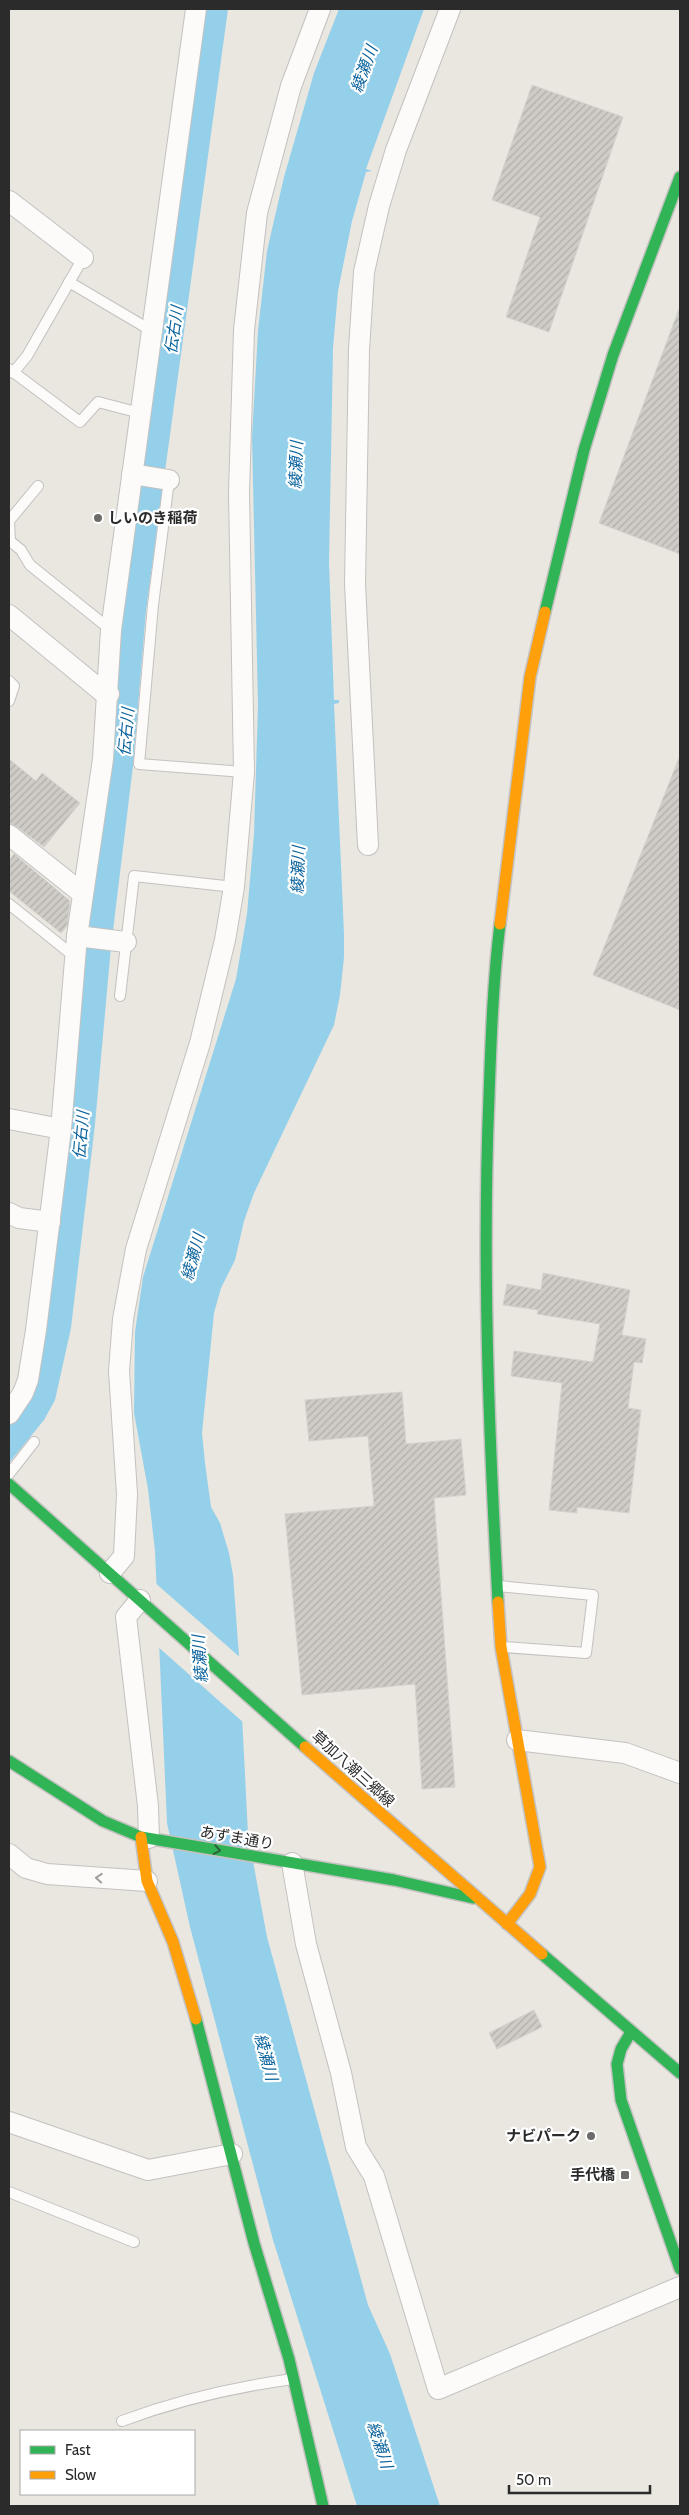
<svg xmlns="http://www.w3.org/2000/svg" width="689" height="2515" font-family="Cabin,'Noto Sans JP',sans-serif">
<defs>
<pattern id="building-hatch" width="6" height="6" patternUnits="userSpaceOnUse" patternTransform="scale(1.25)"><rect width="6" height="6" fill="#cfccc7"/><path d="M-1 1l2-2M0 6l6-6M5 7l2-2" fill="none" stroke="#b2afab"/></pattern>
</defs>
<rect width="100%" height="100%" fill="#eae6e0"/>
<!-- water -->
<g fill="#95d0ea">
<polygon points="205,9 228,9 146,611 133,766 111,947 95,1124 71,1328 55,1400 44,1420 9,1463 9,1426 23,1407 77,1021 121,628"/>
<polygon points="339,9 424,9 366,169 372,171 366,172 352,221 338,291 333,348 329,562 334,700 339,700 339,703 334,704 344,934 344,957 340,995 334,1025 254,1193 244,1221 235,1260 221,1288 214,1313 202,1433 205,1463 211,1507 220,1523 229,1553 233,1575 239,1656 248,1834 267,1937 368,2305 390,2354 440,2506 357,2506 273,2240 190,1927 167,1823 155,1551 148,1489 134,1413 135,1332 143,1277 236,979 247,914 254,834 258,705 252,437 258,331 267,251 284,177 314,73"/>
</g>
<!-- pier -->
<polygon fill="#eae6e0" points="153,1581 242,1659 244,1723 157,1646"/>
<!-- building -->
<g fill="url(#building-hatch)" stroke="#d4d2cd">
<polygon points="532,85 623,117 549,332 506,317 540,217 492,200"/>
<polygon points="679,309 680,309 680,554 599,523"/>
<polygon points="679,758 680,758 680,1010 593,975"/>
<polygon points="9,759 36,781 42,773 80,803 44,847 16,826 9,823"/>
<polygon points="14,854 70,901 67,926 61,933 9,891 9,861"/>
<polygon points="543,1273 630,1290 622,1335 646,1339 642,1363 634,1362 628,1408 641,1410 629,1513 577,1507 577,1513 549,1510 562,1383 511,1376 514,1351 593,1362 600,1324 537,1314 538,1310 503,1305 507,1284 541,1290"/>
<polygon points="402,1392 406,1444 461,1439 466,1495 434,1498 455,1787 422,1789 415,1684 302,1695 285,1514 374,1506 368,1436 309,1441 305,1400"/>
<polygon points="534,2010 542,2027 497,2049 489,2033"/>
</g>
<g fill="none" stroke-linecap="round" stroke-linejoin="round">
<!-- lane casing -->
<g stroke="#c3c2c1" stroke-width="12">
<g id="lane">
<polyline points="69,282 152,331"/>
<polyline points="9,369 80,422 98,402 140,413"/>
<polyline points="13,373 27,356 83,258"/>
<polyline points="169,480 153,605 139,764 244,772"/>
<polyline points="10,541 9,521 38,486"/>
<polyline points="9,542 10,541 21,550 30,565 111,630"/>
<polyline points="9,681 14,686 9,701"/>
<polyline points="9,904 75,957"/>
<polyline points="120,996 134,876 234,887"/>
<polyline points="9,1474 34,1442"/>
<polyline points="498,1586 593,1595 586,1653 503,1647"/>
<polyline points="9,2192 134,2242"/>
<path d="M122,2421C178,2400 234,2387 293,2379"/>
</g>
</g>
<!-- street casing -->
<g stroke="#c3c2c1" stroke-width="22">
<g id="street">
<polyline points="9,201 83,258"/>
<polyline points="132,474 169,480"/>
<polyline points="9,615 104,693 109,694"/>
<polyline points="9,835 83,894"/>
<polyline points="368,845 355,584 359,350 364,272 379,206 396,150 450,9"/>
<polyline points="77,936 126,942"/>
<polyline points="9,1119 61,1129 77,936 103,759 111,630 196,9"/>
<polyline points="9,1213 19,1218 50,1222"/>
<polyline points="9,1414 23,1393 28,1380 36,1330 61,1129"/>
<polyline points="110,1573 124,1556 127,1494 119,1371 123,1319 136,1249 200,1043 225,940 234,887 244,772 239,492 244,330 257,213 291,86 320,9"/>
<polyline points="140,1600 126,1617 148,1806 149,1838"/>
<polyline points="517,1740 625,1753 680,1773"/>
<polyline points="9,1854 26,1868 47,1874 147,1881"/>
<polyline points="292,1863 306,1944 341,2073 356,2147 374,2176 438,2389 680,2287"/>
<polyline points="9,2122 148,2170 232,2154"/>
</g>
</g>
<!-- fast casing -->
<g stroke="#c3c2c1" stroke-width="14">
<g id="fast">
<polyline points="545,612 584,450 613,355 680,177"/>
<polyline points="9,1484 305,1747"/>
<path d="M498,1602C489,1434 482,1265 489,1097C491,1039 493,981 500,924"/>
<polyline points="9,1761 103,1821 141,1837 394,1880 473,1898"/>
<polyline points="542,1954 680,2073"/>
<polyline points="196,2019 254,2243 289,2359 323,2506"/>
<polyline points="631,2032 621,2049 617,2064 621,2100 680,2269"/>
</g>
</g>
<!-- slow casing -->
<g stroke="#c3c2c1" stroke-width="14">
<g id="slow">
<polyline points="500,924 530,677 545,612"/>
<polyline points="498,1602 501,1647 540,1867 530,1894 507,1924"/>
<polyline points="305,1747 542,1954"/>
<polyline points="141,1837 147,1881 173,1942 196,2019"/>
</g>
</g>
<!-- lane -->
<use href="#lane" stroke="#fcfbfa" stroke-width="10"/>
<!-- street -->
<use href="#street" stroke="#fcfbfa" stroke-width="20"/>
<!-- fast -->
<use href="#fast" stroke="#30b455" stroke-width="11"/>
<!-- slow -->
<use href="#slow" stroke="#ff9f0a" stroke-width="11"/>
</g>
<!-- one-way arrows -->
<defs><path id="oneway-chevron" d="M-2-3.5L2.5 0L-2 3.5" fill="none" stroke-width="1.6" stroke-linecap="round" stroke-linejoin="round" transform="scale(1.25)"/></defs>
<use stroke="#2d623c" href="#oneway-chevron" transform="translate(217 1850) rotate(10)"/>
<use stroke="#9e9d9d" href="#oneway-chevron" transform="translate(99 1878) rotate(-176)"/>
<!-- markers -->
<g fill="#6e6c6a" stroke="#fff" stroke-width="2">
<circle cx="98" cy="518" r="5"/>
<circle cx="591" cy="2136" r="5"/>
<rect x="620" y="2170" width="10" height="10" rx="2.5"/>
</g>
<g text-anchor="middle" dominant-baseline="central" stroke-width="4.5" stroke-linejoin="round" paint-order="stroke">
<!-- poi labels -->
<g font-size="15" font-weight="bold" fill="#2b2b2b" stroke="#fff" text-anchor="end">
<text x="108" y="518" text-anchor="start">しいのき稲荷</text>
<text x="581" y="2136">ナビパーク</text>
<text x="615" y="2175">手代橋</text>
</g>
<!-- street labels -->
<g font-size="15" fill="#2b2b2b" stroke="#fff">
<text transform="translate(353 1769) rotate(42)">草加八潮三郷線</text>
<text transform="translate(237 1838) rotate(10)">あずま通り</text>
</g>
<!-- water labels -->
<g font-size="16" font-style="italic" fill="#0c649e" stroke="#fff">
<text transform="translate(364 69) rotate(-70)">綾瀬川</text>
<text transform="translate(174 330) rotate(-82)">伝右川</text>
<text transform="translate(296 465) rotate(-88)">綾瀬川</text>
<text transform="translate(126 732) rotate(-85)">伝右川</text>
<text transform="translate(298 870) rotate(-88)">綾瀬川</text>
<text transform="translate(81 1135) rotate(-85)">伝右川</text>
<text transform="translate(193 1257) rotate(-75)">綾瀬川</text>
<text transform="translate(200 1659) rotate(-94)">綾瀬川</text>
<text transform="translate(266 2057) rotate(75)">綾瀬川</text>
<text transform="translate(380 2445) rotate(72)">綾瀬川</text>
</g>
</g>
<!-- border -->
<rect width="689" height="2515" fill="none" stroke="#2b2b2b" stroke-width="20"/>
<!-- legend -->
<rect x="20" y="2430" width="175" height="65" fill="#ffffff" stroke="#aaaaaa"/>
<rect x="30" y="2446" width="25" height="8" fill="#30b455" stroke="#aaaaaa"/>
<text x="65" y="2455" font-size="15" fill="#2b2b2b">Fast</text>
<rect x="30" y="2471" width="25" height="8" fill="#ff9f0a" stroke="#aaaaaa"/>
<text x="65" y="2480" font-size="15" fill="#2b2b2b">Slow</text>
<!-- scale -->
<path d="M509 2485v8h141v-8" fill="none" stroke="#2b2b2b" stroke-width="2.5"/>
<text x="516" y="2485" font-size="15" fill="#2b2b2b" stroke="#ffffff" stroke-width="4" paint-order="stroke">50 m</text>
</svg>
